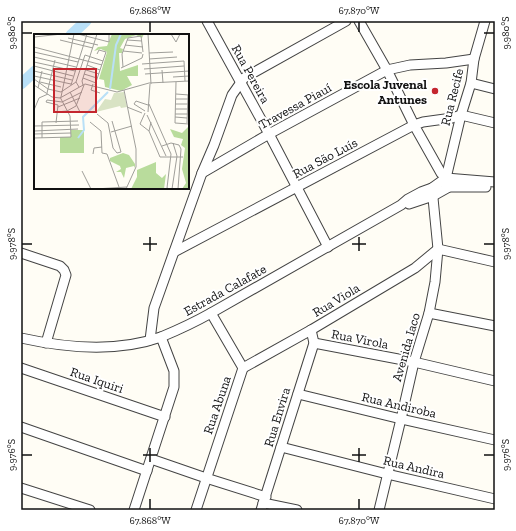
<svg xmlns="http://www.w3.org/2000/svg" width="516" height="531" font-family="'Zilla Slab',serif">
<rect width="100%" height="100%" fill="#fffdf5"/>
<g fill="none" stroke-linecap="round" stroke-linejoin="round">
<!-- river -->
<g stroke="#b9e0f7" stroke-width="11">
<polyline points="71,35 86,21"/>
<polyline points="21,84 35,71"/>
</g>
<!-- minor casing -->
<g stroke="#444" stroke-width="11">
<g id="minor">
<polyline points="207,21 269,134 328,247"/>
<polyline points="359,21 387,70 414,125 441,173 446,178 449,187"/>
<polyline points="471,83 495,89"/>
<polyline points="202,173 269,134 387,70 410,65 446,63 474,59"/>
<polyline points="446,178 461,115 471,83 474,59 485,21"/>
<polyline points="409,204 433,196 449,187 486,187"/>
<polyline points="174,252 414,125 423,122 452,118 461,115 495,123"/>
<polyline points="21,253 60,266 64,270 66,275 46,343"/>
<polyline points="429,313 495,326"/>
<path d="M21,338C66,348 116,353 161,337C178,330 195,322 211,313L401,205L408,199L421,192L432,188L446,178L495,182"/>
<polyline points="150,340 154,308 202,173 214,145 232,95 244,78 346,21"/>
<polyline points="314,343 414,362 495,381"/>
<polyline points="21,368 165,417"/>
<polyline points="243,368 311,330 415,268 438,249 495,262"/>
<polyline points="298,394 401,419 495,440"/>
<polyline points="21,427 147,471"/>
<polyline points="281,447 387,474 495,499"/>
<polyline points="151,459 206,478 266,497"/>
<polyline points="21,488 90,510"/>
<polyline points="263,503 297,510"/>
<polyline points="134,510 174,387 174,371 161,337"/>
<polyline points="196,510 243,368 211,313"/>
<polyline points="261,510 314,343 311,330"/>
<polyline points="379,510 401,419 414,362 429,313 435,282 438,249 432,188"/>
</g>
</g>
<!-- minor -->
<use href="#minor" stroke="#fff" stroke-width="9"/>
</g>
<!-- ticks -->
<path fill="none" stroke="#111" stroke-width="1.5" d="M150,22V32M359,22V32M22,33H32M484,33H494M150,237V251M359,237V251M22,244H32M143,244H157M352,244H366M484,244H494M150,448V462M359,448V462M22,455H32M143,455H157M352,455H366M484,455H494M150,499V509M359,499V509"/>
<!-- markers -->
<circle fill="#c4262e" stroke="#fff" stroke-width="1.5" cx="435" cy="91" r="4"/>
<g text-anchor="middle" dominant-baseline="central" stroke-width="4" stroke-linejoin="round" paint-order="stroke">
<!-- street labels -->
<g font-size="13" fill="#111" stroke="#fff">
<text transform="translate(251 74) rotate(61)">Rua Pereira</text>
<text transform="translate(452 97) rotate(-76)">Rua Recife</text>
<text transform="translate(295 106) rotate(-29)">Travessa Piauí</text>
<text transform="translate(325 158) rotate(-28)">Rua São Luís</text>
<text transform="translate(225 290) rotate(-29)">Estrada Calafate</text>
<text transform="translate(336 300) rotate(-31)">Rua Viola</text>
<text transform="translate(360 339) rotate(11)">Rua Virola</text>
<text transform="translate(406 347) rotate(-74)">Avenida Iaco</text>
<text transform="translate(97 380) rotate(19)">Rua Iquiri</text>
<text transform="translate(217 405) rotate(-71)">Rua Abuna</text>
<text transform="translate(399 405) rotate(13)">Rua Andiroba</text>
<text transform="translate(277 417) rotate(-73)">Rua Envira</text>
<text transform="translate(414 467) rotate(13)">Rua Andira</text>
</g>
<!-- poi labels -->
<g font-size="13" font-weight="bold" fill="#111" stroke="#fff" text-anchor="end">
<text x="427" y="84">Escola Juvenal<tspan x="427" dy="15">Antunes</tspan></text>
</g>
</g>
<!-- overview -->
<g transform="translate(34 34)">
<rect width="155" height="155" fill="#fffdf5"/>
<path d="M78,0H110L108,4L102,1L91,5L86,14L89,15L88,19H85L86,37L104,31V42H93L98,51L87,57L71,53L70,46L65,45L73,18L67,15L60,17L64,13L73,12ZM155,92V155H148L152,149L148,135L151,114L147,111L149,105L140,103L136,95L148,99ZM37,96H50V119H26V103H37ZM89,119L95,121L101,130V134L100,132L92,134L90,144L87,138H82L87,135L86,132L76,127V124ZM122,128V139L128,144L132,140L130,155H97L103,143V136Z" fill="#b9dc9c"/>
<path d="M90,58L93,73L87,74L86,72L62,78L71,65L77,66L80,59Z" fill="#d9e3c4"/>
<path fill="none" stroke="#b9e0f7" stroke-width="2" d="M76,55L82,11L87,0M44,104L50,96L49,83L74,58"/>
<path fill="none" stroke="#a09f9a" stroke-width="1" d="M44,0L75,8V0M114,0L117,50M137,0L142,8L146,0M0,3L28,0M34,4L64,11M26,6L59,14M93,6L108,7M91,11L109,13M0,13L68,31M89,17L108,19M0,18L44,28M115,19L139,18M0,23L42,33M115,25L143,23M0,28L41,37M108,30L150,27L151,47M53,31L66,36M0,32L39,42M89,33L88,20L94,4L107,2L109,18M87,34L108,24L109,20M110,35L150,32M52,36L65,40M128,36L129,49M0,37L38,46M50,40L63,44M111,40L155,37M0,42L37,50M139,43L155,42M49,44L62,49M0,45L14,55L27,58L42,48M6,48L27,53M142,48L141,89L155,90M59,50L57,56L66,59M0,51L18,63L26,64L51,50L83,58L115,49L155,47M37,51L53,0M49,51L48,47L63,0M61,51L72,18L65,16L63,20M45,53L42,48L51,21L69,27M4,54L8,37M90,56L102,115V133L92,155M36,58L46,78M13,59L21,26M142,60L155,61M27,63L40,0M142,65H155M115,70L137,120L133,154L135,155M141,70H155M24,71L12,68L13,66L28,68L48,58M24,73L46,64M93,73L108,79M141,75H155M0,76L5,64L14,60M111,77L100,70L102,67L114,71M22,78L33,77L42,72L50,51M114,78L116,50M111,79L106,90L115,97M63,80L74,89L79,114L83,119L87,118L78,87M141,80H155M113,81L132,122M141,83L153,84M56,88L67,97L68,119L73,120L85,153M117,88L115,97L126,123H149M22,89L24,71M153,89L154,61M0,92L45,91M0,97L44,95M77,98L98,92M0,100L37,99M0,104L37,103L36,82L26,63M8,104V88L44,87M128,112L137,109L145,111L147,115L144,155M59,120L60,114L68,113M48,137L57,155M61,155L93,153M138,155L143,122L139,109"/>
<path fill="#c4262e" fill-opacity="0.15" stroke="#c4262e" stroke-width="2" d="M20,35H62V78H20Z"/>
<rect width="155" height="155" fill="none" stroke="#111" stroke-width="2"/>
</g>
<!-- border -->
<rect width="516" height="531" fill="none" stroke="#ffffff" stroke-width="44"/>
<rect x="22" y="22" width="472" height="487" fill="none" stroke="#111" stroke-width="1.5"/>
<g font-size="10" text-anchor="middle" fill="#111">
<text x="150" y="14">67.868°W</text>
<text x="359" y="14">67.870°W</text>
<text transform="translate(505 33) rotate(-90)" y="4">9.980°S</text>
<text transform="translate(11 33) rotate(-90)" y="4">9.980°S</text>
<text transform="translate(505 244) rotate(-90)" y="4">9.978°S</text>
<text transform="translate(11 244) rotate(-90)" y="4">9.978°S</text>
<text transform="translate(505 455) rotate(-90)" y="4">9.976°S</text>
<text transform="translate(11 455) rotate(-90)" y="4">9.976°S</text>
<text x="150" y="524">67.868°W</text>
<text x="359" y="524">67.870°W</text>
</g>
</svg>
